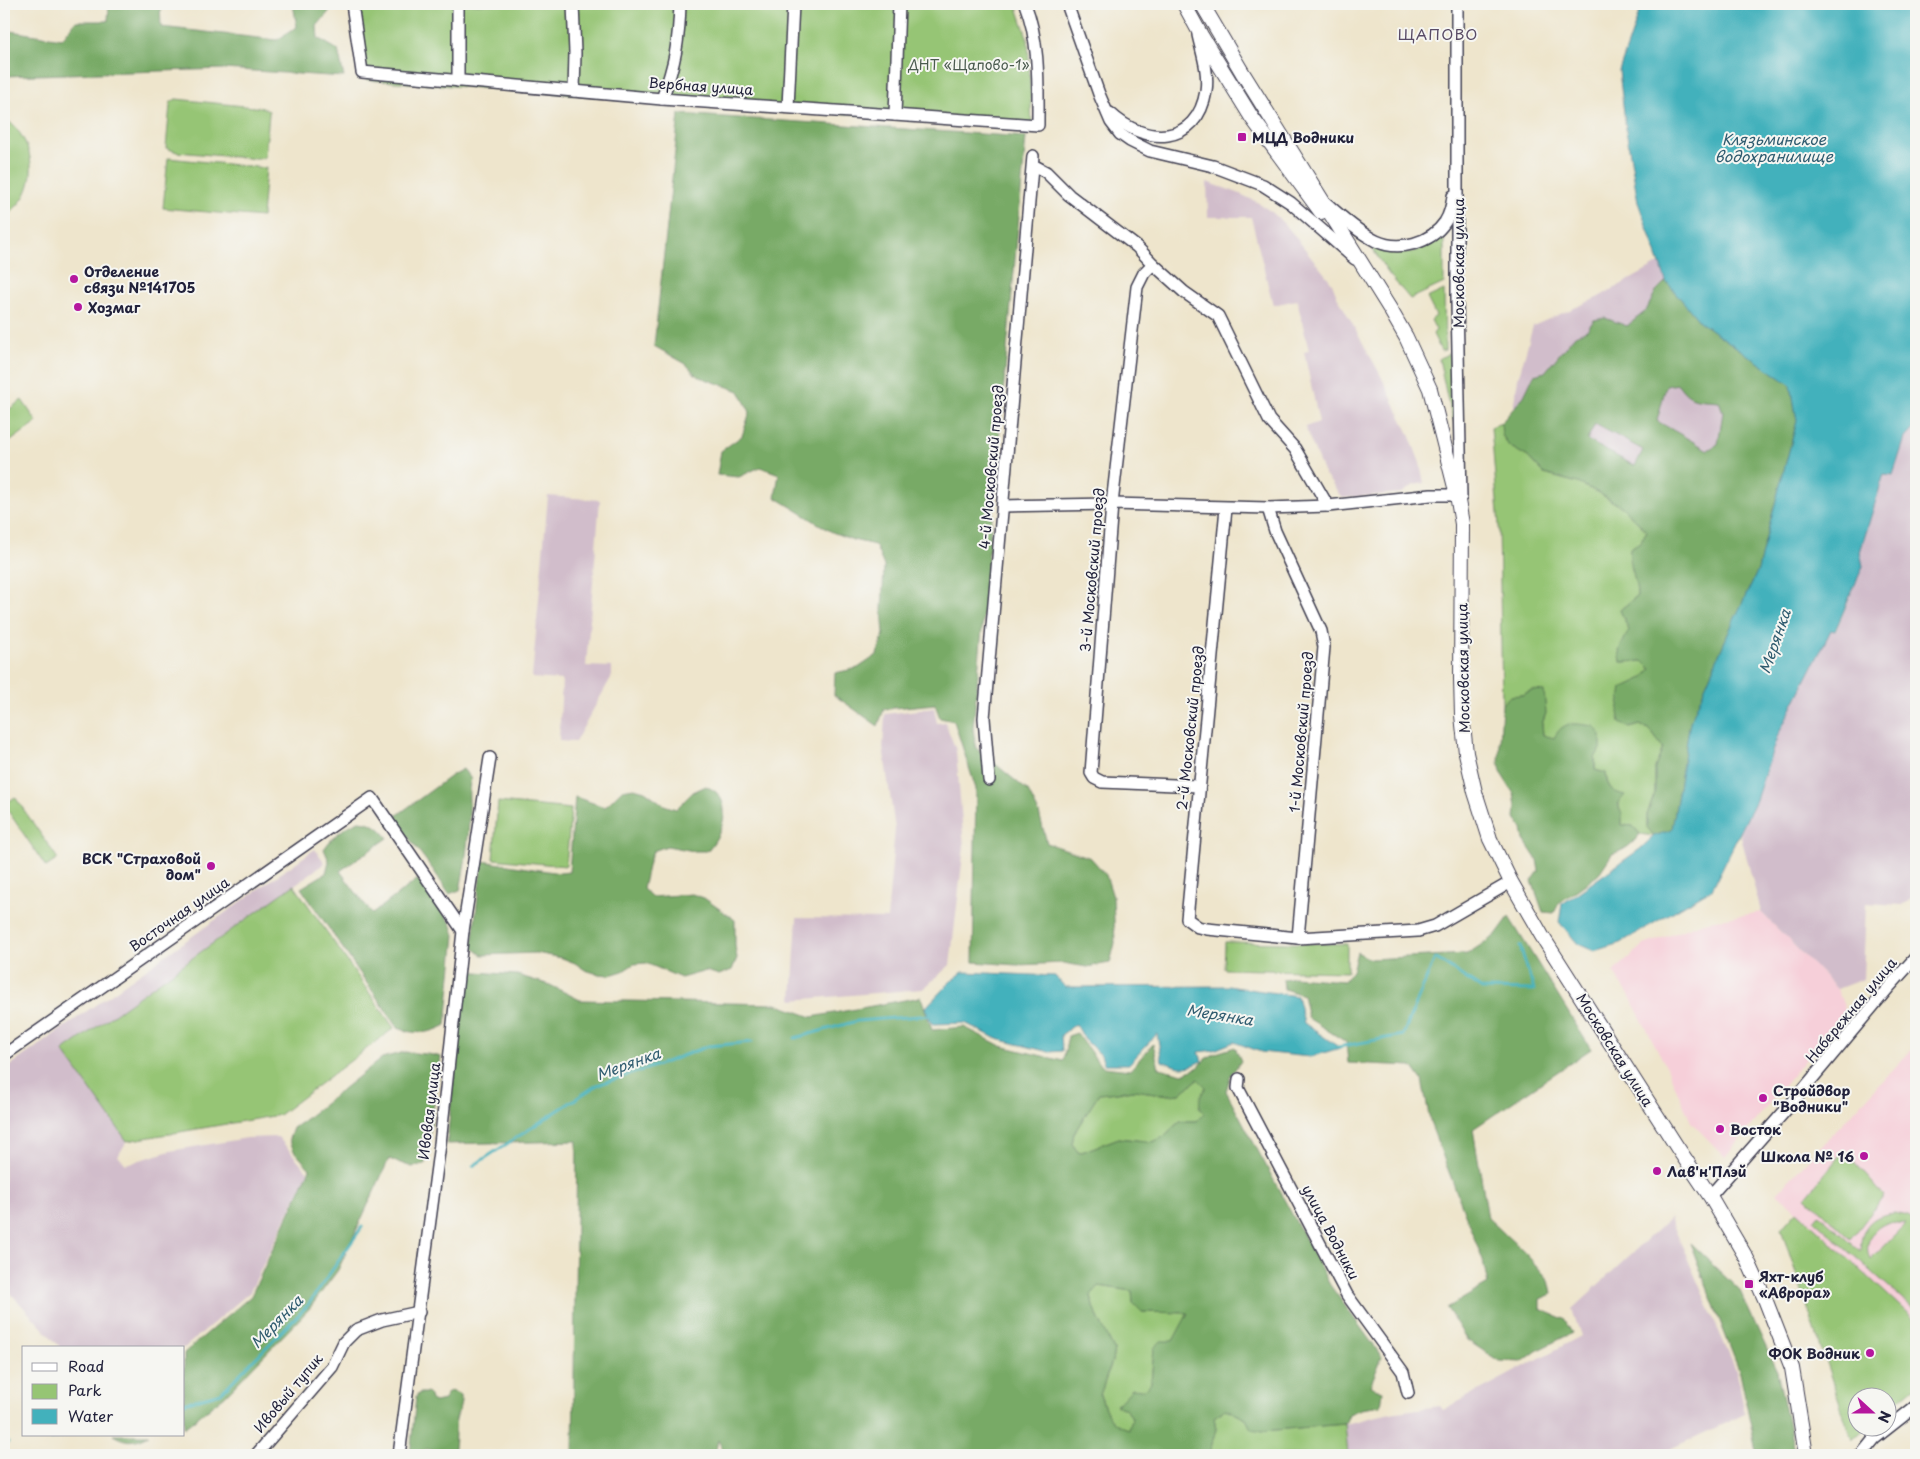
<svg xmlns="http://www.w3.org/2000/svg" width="1920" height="1459" font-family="'Playpen Sans',sans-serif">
<rect width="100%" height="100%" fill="#f6f6f2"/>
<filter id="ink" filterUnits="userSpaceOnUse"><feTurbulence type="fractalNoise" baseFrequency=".02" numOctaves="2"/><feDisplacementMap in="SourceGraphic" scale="10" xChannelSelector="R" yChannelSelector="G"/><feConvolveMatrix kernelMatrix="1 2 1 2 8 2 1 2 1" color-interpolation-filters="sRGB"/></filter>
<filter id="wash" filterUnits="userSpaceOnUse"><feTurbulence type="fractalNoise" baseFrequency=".0096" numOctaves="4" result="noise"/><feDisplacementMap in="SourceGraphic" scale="20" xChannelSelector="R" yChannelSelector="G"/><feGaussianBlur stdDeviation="1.12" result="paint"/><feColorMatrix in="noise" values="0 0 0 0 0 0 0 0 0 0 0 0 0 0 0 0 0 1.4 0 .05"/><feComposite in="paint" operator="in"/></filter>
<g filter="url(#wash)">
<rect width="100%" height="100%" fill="#eee5cc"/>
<!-- built -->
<g fill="#f6cfd9">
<polygon points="1761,912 1837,989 1846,1011 1725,1157 1691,1122 1668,1070 1629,995 1613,972 1644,945 1704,922"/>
<polygon points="1916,1045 1916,1321 1777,1193"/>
</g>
<!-- industrial -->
<g fill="#d1bdcb">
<polygon points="1207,182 1238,193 1257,202 1273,213 1290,230 1332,283 1337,296 1380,374 1409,434 1420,463 1424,483 1414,485 1402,493 1342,498 1323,472 1305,427 1319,422 1304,352 1309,351 1297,300 1273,305 1251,217 1208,217"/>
<polygon points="1711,220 1763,549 1511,419 1518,379 1533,326 1597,298 1660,263"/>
<polygon points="1916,426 1916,894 1902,905 1866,903 1863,979 1837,989 1761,912 1740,833 1756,800 1777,737 1831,629 1836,631 1863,566 1860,552 1884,474 1893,475 1905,438"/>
<polygon points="548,496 600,500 586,666 612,667 612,676 575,742 559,741 562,680 532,678"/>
<polygon points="934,708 937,723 945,722 956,750 964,847 950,965 923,989 792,1000 797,918 887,919 895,829 883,747 885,714"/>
<polygon points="315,849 325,863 63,1051 127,1141 118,1156 126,1164 170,1151 247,1138 278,1137 308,1172 250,1292 184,1348 61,1348 4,1286 4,1070"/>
<polygon points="1670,1218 1737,1373 1745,1414 1657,1455 1348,1455 1345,1424 1390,1413 1440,1406 1443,1410 1581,1336 1572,1309"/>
</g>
<!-- green -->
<g fill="#96c574" stroke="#5c7458" fill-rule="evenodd">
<polygon points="348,4 1016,4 1028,40 1032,127 367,80 366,67"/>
<polygon points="176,99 264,108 269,111 269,114 265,157 259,159 177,152 166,148 170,105 171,102"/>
<path d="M4,118C28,133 39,168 25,195C20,204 12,211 4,218Z"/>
<polygon points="168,158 266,168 262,217 163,208"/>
<path d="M1444,232V283L1410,299L1388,273L1368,242C1403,258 1415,257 1444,232Z"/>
<polygon points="1444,290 1445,350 1441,351 1433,334 1436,330 1431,320 1436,316 1427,298"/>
<polygon points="1449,353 1456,421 1454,422 1447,397 1439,359"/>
<polygon points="22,400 37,422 4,446 4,413"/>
<path d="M1501,423L1502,435L1509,446L1528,457L1544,474L1578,483L1597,492L1622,507L1647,531L1629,560L1637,584V596L1620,610L1629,630L1621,662L1643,661L1651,669L1644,678L1622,688L1630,728L1640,725L1650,730L1663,748L1655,768V793L1647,815V827L1654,836L1640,834L1633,826H1622C1622,814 1619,805 1614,795C1610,784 1607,787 1606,773L1595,770V758L1543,735L1542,724L1546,713L1532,690L1522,695L1510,696L1502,704L1499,526L1491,427Z"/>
<polygon points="15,797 58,859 46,867 4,805"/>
<polygon points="498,802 571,809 566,866 493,859"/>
<polygon points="294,885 394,1028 279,1115 127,1141 63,1051"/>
<polygon points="1225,942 1347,944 1347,972 1224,969"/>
<polygon points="1198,1079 1206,1087 1199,1107 1204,1113 1197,1121 1180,1121 1163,1137 1153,1142 1119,1138 1079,1153 1072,1144 1074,1133 1099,1094 1134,1090 1169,1095 1180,1094"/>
<polygon points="1844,1150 1884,1196 1851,1239 1806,1197"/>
<polygon points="1797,1211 1916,1321 1916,1385 1888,1409 1888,1396 1858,1396 1858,1426 1867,1427 1852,1440 1781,1229"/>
<path d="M1895,1213L1908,1216L1916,1224V1311L1814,1220L1819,1214L1860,1251C1861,1228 1870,1215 1895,1213ZM1890,1222L1905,1224L1870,1260C1863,1243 1872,1227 1890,1222Z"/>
<path d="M1099,1286L1132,1291L1133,1303L1142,1312L1189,1313L1173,1341L1154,1348L1151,1383L1144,1390L1116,1405L1127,1409L1132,1418L1129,1429C1108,1423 1107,1413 1100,1395L1112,1362L1114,1350L1093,1307L1091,1295Z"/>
<polygon points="1226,1409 1246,1419 1263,1431 1345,1424 1348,1455 1209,1455 1216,1429 1214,1417"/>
</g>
<!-- forest -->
<g fill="#78aa66" stroke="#4d6650" fill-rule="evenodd">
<polygon points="109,4 160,4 161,27 277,40 297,27 293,4 332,4 333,7 317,26 318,38 338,50 344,77 224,69 4,76 4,30 62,39 76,21 108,21"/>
<polygon points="679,114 1026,137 973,729 976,748 1028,791 1039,813 1047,843 1091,858 1106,875 1113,897 1115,943 1110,963 1087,967 1063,963 1018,965 973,962 976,789 954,721 940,718 935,704 884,709 878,726 834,695 835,673 858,668 877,655 884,634 882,610 884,566 875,545 853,540 832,532 775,497 779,474 760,467 739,477 717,475 721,451 742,436 750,412 739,391 697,376 686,364 654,346"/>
<path d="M1666,281L1700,322L1791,385L1797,421L1763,549L1758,570L1734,620L1690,722L1672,830L1654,836L1647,827V815L1655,793V768L1663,748L1650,730L1640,725L1630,728L1620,723L1618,712L1622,688L1643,678L1651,669L1643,661L1621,662L1619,650L1629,630L1620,610L1637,596C1637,579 1628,565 1630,548L1640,542L1647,531L1622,507L1597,492L1578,483L1544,474L1528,457L1509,446L1502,435L1501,423L1524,396L1534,375L1545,372L1575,335L1587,330L1594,320L1605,318L1627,326L1646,311L1656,291ZM1678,384C1690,402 1698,399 1719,401L1723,412L1718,444L1708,450L1657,421L1666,386ZM1595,424L1643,450L1635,466L1587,440Z"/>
<path d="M1532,690L1544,691L1546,713L1542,724L1543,735L1554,738C1564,719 1575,724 1594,726L1601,735V747L1595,758V770L1606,773C1607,787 1611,792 1625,795L1617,804L1622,814V825L1633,826L1640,834C1632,845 1625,850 1612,854L1598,875L1559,903L1554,913L1543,912L1532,881L1539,871L1537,860L1524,840L1522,829L1515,818L1516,806L1514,794L1502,775L1499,763L1502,704L1510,696L1522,695Z"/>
<path d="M463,769L471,779C467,793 470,801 469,815C469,839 465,866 460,890L449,894L434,871L399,825L396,816L452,775Z"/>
<path d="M706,786C709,788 714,790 716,792C733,809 720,837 707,851H694L667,846L653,851L649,862L643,889L652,897L692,894L704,898L735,920V946L737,958L732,970L719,975L706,971L681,978L646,963L634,964L623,971L610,975L598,974L585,970L575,963L562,958L536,953L482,955L472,947L482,861L560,873L569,872L575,797L605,807L622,790L634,788L645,791L664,805L676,809L693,792Z"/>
<path d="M359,821C373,822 379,827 388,838L340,871L372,914L418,879L451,923L455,935L446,1025C430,1034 415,1035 398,1028L301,888L326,873L329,861L324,849C333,836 344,827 359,821Z"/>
<polygon points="1509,917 1591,1049 1473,1129 1488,1218 1526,1254 1549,1280 1552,1294 1540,1299 1540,1309 1564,1319 1572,1333 1538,1350 1522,1362 1499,1361 1467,1340 1447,1308 1488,1284 1483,1261 1431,1125 1422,1080 1412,1066 1348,1063 1346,1042 1308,1018 1303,995 1284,989 1283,979 1294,977 1344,981 1352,971 1357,952 1370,959 1467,954 1495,936"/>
<path d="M464,971L517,975L550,985L580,1000L776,1004L812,1017L921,997L932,1030L964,1027L1001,1046L1063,1061L1068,1036L1077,1033L1100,1065L1104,1067L1130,1070L1153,1044L1159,1068L1183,1074L1199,1067L1205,1059L1216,1053L1235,1047L1241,1061L1231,1075L1226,1091L1330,1285L1382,1357L1370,1386L1383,1391L1381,1406L1361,1409L1349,1414L1345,1424L1263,1431L1251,1429L1246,1419L1226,1409L1214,1417L1216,1429L1209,1455H808L807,1453L800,1455H730L723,1450L718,1440L715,1455H573L577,1141L447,1144ZM1198,1079L1206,1087C1200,1096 1196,1104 1204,1113L1197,1121H1180L1163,1137L1153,1142L1119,1138L1079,1153L1072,1144L1074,1133L1099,1094L1134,1090L1169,1095L1180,1094ZM1099,1286L1132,1291L1133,1303L1142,1312L1188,1313L1173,1341H1161L1154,1348L1151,1383L1144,1390L1132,1389L1116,1406L1127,1409L1132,1418L1129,1429C1108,1423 1107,1413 1100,1395L1112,1361L1114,1350L1093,1307L1091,1295Z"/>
<path d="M405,1052C418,1054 429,1053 441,1057L425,1164L412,1167L389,1159L338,1270L309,1309L225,1396L184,1428V1353L251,1296L310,1169L294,1151L289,1139L293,1128L303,1121L382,1058Z"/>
<polygon points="1690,1243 1740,1291 1777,1371 1795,1455 1757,1455 1740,1373"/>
<path d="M452,1391L461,1395C462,1404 458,1411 456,1419C454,1430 456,1441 453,1452C443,1459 436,1450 426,1449L420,1455H410L416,1397L419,1393H427L430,1396L431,1400L435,1402L444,1400L448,1392Z"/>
<path d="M113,1435H149C135,1442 127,1443 113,1435Z"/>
</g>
<!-- water -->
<g fill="#42b1bc" stroke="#326a7c">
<polygon points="1642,4 1916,4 1916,426 1905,438 1893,475 1884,474 1860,552 1863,566 1835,631 1831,630 1777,737 1756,800 1712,889 1620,943 1594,951 1578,944 1559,922 1562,904 1640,849 1654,836 1672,830 1690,722 1734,620 1758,570 1763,549 1797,421 1791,385 1700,322 1666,281 1638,202 1626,130 1619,71"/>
<path d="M963,972L1055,976L1065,987L1228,986L1297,996L1304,1023L1340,1048L1310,1057L1261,1052L1234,1042L1214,1050L1199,1052L1202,1061C1186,1070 1179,1068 1162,1061L1157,1034L1129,1064H1104L1101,1055L1085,1040L1076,1024L1061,1035L1062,1051L1049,1052L997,1039L965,1023L932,1024L925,1008L951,981Z"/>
</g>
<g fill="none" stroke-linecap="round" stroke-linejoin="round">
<!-- stream -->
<g stroke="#42b1bc" stroke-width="3">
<polyline points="795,1038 857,1021 932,1015"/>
<polyline points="1338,1047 1403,1035 1435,958 1482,989 1534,990 1520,946"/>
<polyline points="473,1166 597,1085 661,1064 708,1046 752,1042"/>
<polyline points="184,1403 221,1393 308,1305 362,1227"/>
<polyline points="52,1439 65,1435"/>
<polyline points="4,1442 8,1443"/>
</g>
</g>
</g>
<g filter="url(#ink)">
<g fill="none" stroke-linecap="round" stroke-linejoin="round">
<!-- minor casing -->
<g stroke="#413f51" stroke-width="14">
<g id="minor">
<path d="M352,4L362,72L662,99L1038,125C1038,85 1040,42 1025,4"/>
<polyline points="573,4 575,53 574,91"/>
<polyline points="1067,4 1099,94 1111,122 1120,134 1130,141 1150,151 1213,166 1263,185 1291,203 1355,259"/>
<polyline points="1457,4 1457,302 1461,497"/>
<polyline points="458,81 458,4"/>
<path d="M662,99C675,64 679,41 680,4"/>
<polyline points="788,107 793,4"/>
<path d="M1110,113C1145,146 1197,146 1206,91C1209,72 1202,53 1198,35"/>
<polyline points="895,115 899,4"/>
<polyline points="1033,165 1046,172 1069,195 1137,247 1153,264 1184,292 1218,316 1269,420 1295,449 1328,506"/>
<path d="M1327,204C1342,217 1358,232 1376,241C1399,252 1431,243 1445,222C1450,214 1452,205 1453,196"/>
<polyline points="1153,264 1144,273 1137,287 1112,504 1091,773 1094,778 1102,782 1199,786"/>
<polyline points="1003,506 1112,504 1268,508 1328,506 1431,495 1457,495"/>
<polyline points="1226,508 1187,919 1198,927 1207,929 1298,938 1418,931 1435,926 1511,882"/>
<polyline points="1268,508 1275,531 1321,631 1324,647 1298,938"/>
<polyline points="989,780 984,718 1033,156"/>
<polyline points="4,1055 372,798 463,931"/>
<polyline points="1239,1079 1238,1088 1347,1295 1403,1372 1408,1393"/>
<polyline points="1710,1196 1791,1104 1889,987 1916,957"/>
<polyline points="256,1455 332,1367 344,1342 356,1330 382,1320 419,1312"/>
<polyline points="399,1455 440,1144 463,931 490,758"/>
<polyline points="1861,1455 1874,1439 1916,1406"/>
</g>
</g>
<!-- major casing -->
<g stroke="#413f51" stroke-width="16">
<g id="major">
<polyline points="1184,4 1202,37 1252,118 1321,212"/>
<polyline points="1202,4 1242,72 1390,309 1406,337 1430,389 1457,495 1462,524 1461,679 1462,715 1466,753 1475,792 1490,839 1511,882 1542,936 1677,1147 1710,1196 1747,1259 1765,1299 1792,1368 1806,1455"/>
</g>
</g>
<!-- minor -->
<use href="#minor" stroke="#fff" stroke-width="11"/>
<!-- major -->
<use href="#major" stroke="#fff" stroke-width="14"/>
</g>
</g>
<!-- markers -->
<g fill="#b5179e" stroke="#f6f6f2" stroke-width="2">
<rect x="1237" y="132" width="10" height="10" rx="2.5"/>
<circle cx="74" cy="279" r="5"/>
<circle cx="78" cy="307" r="5"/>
<circle cx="211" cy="866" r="5"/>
<circle cx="1763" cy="1098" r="5"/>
<circle cx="1720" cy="1129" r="5"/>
<circle cx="1864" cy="1156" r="5"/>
<circle cx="1657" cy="1171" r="5"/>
<rect x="1744" y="1279" width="10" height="10" rx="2.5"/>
<circle cx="1870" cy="1353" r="5"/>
</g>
<g text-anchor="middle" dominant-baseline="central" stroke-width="4" stroke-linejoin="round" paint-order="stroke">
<!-- park labels -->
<g font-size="14" fill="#4b5b4f" stroke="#f6f6f2">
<text x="969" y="64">ДНТ «Щапово-1»</text>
</g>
<!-- street labels -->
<g font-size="14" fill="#22223b" stroke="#f6f6f2">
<text transform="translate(701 86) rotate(4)">Вербная улица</text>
<text transform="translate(1458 263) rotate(-90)">Московская улица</text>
<text transform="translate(991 467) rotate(-85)">4-й Московский проезд</text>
<text transform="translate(1092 570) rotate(-85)">3-й Московский проезд</text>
<text transform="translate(1463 668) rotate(-91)">Московская улица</text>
<text transform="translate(1190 728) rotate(-84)">2-й Московский проезд</text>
<text transform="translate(1301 732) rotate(-85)">1-й Московский проезд</text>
<text transform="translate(179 914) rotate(-35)">Восточная улица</text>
<text transform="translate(1851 1010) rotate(-50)">Набережная улица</text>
<text transform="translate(1615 1050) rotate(58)">Московская улица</text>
<text transform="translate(429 1111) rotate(-83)">Ивовая улица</text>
<text transform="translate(1331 1232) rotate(62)">улица Водники</text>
<text transform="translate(288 1393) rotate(-50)">Ивовый тупик</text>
</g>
<!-- poi labels -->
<g font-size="14" font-weight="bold" fill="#22223b" stroke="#f6f6f2" text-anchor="start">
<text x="1252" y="137">МЦД Водники</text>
<text x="84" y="271">Отделение<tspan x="84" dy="16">связи №141705</tspan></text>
<text x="88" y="307">Хозмаг</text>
<text x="201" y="858" text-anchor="end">ВСК "Страховой<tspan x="201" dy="16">дом"</tspan></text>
<text x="1773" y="1090">Стройдвор<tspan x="1773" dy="16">"Водники"</tspan></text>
<text x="1730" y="1129">Восток</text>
<text x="1854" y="1156" text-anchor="end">Школа № 16</text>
<text x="1667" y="1171">Лав'н'Плэй</text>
<text x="1759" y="1276">Яхт-клуб<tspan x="1759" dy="16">«Аврора»</tspan></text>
<text x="1860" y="1353" text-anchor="end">ФОК Водник</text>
</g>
<!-- neighbourhood labels -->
<g font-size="15" letter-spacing="1" fill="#594b66" stroke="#f6f6f2">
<text x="1438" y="33">ЩАПОВО</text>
</g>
<!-- water labels -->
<g font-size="15" font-style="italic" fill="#2f5b6f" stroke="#f6f6f2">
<text x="1774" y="138">Клязьминское<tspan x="1774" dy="17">водохранилище</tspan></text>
<text transform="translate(1774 641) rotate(-71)">Мерянка</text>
<text transform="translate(1220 1014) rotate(9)">Мерянка</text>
<text transform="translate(628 1063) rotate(-20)">Мерянка</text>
<text transform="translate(276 1321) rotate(-46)">Мерянка</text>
</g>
</g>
<!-- margin -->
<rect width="1920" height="1459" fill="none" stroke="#f6f6f2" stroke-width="20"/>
<!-- legend -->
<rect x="22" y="1346" width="162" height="90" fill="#f6f6f2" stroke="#a1a1a9"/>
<rect x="32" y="1363" width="25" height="8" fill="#ffffff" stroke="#a1a1a9"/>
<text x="68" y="1372" font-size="15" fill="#22223b">Road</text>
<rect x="32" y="1384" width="25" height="15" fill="#96c574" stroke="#a1a1a9"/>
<text x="68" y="1396" font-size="15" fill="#22223b">Park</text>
<rect x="32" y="1409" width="25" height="15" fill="#42b1bc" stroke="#a1a1a9"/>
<text x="68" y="1422" font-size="15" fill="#22223b">Water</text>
<!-- north arrow -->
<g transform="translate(1872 1412) rotate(111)"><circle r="24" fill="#f6f6f2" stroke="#a1a1a9"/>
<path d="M0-4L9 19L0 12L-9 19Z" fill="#b5179e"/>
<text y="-8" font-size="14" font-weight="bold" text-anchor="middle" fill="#22223b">N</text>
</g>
</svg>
